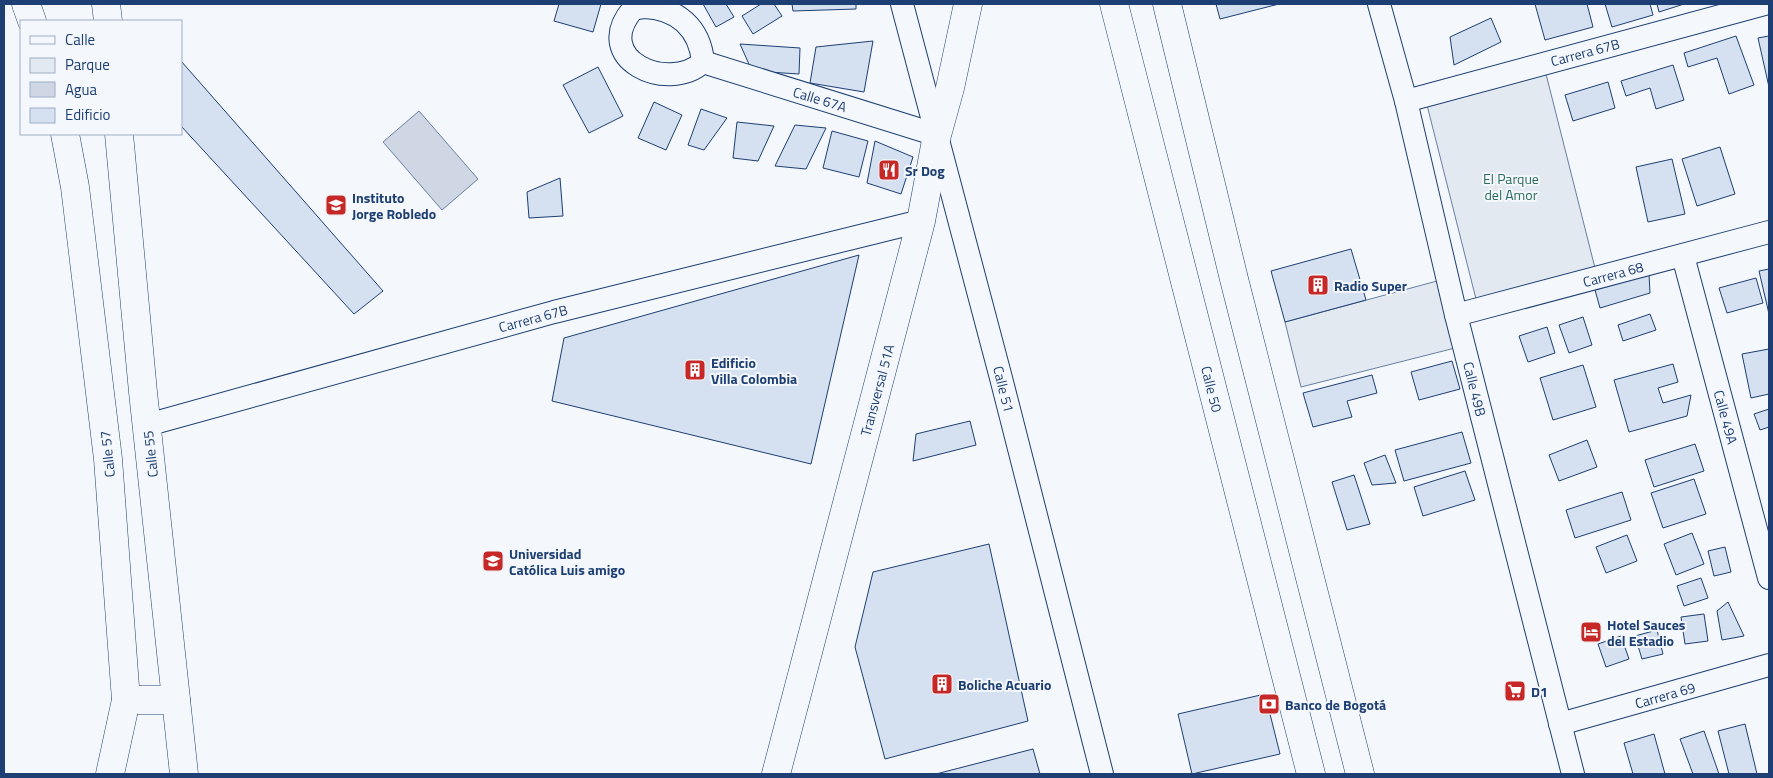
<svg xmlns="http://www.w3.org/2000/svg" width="1773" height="778" font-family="'Titillium Web',sans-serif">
<rect width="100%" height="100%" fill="#f4f7fb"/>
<!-- green -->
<g fill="#e3e9f0" stroke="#687fa3">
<polygon points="1546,74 1595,268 1476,299 1427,105"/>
<polygon points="1437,281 1455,348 1301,387 1285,322"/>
</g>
<!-- water -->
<polygon fill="#cfd7e4" stroke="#687fa3" points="419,111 478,179 442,210 383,142"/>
<!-- building -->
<g fill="#d5e0f0" stroke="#1d3f73">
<polygon points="559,4 601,4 593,32 554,21"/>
<polygon points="703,4 726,4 734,17 716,27"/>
<polygon points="761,4 774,4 782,16 753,34 742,16"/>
<polygon points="792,4 856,4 856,9 793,11"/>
<polygon points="1216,4 1279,4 1220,19"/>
<polygon points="1535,4 1587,4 1593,27 1545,40"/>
<polygon points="1605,4 1650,4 1653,15 1612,27"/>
<polygon points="1657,4 1684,4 1659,12"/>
<polygon points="1491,18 1501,42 1454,65 1450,37"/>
<polygon points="1736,36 1754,85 1729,94 1717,58 1688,67 1684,53"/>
<polygon points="1769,36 1769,87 1758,38"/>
<polygon points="873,41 864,92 810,83 816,47"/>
<polygon points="740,44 800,48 799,74 752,71"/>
<polygon points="181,61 383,291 354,314 181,126"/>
<polygon points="1673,65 1684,100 1656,109 1650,88 1626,96 1621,81"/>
<polygon points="598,67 623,116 589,133 563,85"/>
<polygon points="1608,82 1615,108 1573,121 1565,95"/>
<polygon points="654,102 682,115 666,150 638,138"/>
<polygon points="701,109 727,118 704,150 688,145"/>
<polygon points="737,122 774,126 758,161 733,158"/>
<polygon points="795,125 826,128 806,169 775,166"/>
<polygon points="832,131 868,141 859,177 823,168"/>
<polygon points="875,141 913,157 901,194 867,183"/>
<polygon points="1720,147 1735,194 1697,206 1682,159"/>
<polygon points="1672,159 1685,214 1648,222 1636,167"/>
<polygon points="560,178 563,216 529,218 527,192"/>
<polygon points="1351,249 1366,300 1285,322 1271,271"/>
<polygon points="859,255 811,464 552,401 564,338"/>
<polygon points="1769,269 1769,314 1759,271"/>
<polygon points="1649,274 1650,293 1600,308 1595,290"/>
<polygon points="1756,278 1763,303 1727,313 1719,288"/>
<polygon points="1650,314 1656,330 1623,341 1618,325"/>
<polygon points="1583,317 1592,345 1569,353 1559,325"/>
<polygon points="1547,327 1555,353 1528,362 1519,336"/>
<polygon points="1769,349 1769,394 1751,398 1742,354"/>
<polygon points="1452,361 1460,389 1419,400 1411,372"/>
<polygon points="1673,364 1678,382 1658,388 1663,403 1691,395 1687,416 1629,432 1614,380"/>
<polygon points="1583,365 1596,407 1553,420 1540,378"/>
<polygon points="1372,375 1377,393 1347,401 1352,417 1313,427 1303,393"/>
<polygon points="1769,409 1769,427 1760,430 1754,414"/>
<polygon points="970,421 976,445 913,461 916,434"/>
<polygon points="1462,432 1471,463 1404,481 1395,450"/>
<polygon points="1587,440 1597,467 1559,481 1549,455"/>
<polygon points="1695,444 1704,471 1654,487 1645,460"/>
<polygon points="1385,455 1396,483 1372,485 1364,463"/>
<polygon points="1465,471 1475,500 1423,516 1414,487"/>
<polygon points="1354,475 1370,524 1347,530 1332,482"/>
<polygon points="1694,479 1706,514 1663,528 1651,493"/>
<polygon points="1622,492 1631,520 1575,538 1566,510"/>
<polygon points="1692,533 1704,564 1676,575 1664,544"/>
<polygon points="1627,535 1637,561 1606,573 1596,547"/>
<polygon points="989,544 1028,721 885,759 855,647 873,572"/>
<polygon points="1725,547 1731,572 1714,576 1708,551"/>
<polygon points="1701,578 1708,598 1684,606 1677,586"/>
<polygon points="1728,602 1744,636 1722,640 1717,611"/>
<polygon points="1704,614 1708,641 1685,644 1681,617"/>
<polygon points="1657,630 1663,654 1642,659 1635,636"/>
<polygon points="1621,636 1629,659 1606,667 1598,644"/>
<polygon points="1265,694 1280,754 1192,774 1178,714"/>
<polygon points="1745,724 1757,774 1729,774 1718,731"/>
<polygon points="1704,731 1719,774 1693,774 1680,739"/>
<polygon points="1654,734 1665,774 1633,774 1624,743"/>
<polygon points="1033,749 1040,774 936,774"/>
</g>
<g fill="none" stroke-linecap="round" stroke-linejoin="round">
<!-- minor casing -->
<g stroke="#1d3f73" stroke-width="24">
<g id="minor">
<polyline points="902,4 1001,378 1102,774"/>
<polyline points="1379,4 1406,101 1456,315 1573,774"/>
<path d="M644,7C677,8 700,28 703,62C668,94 590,59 633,9Z"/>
<polyline points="703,62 937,135"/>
<polyline points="1406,101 1765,4"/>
<polyline points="1683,256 1769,578"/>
<polyline points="1456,315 1769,232"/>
<polyline points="147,425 554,312 921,221"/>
<polyline points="1560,724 1769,665"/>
</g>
</g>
<!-- secondary casing -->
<g stroke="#1d3f73" stroke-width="29">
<g id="secondary">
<polyline points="1114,4 1311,774"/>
<polyline points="1167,4 1234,279 1360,774"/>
<polyline points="776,774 921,221 937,135 950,88 968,4"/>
</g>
</g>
<!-- trunk casing -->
<g stroke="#1d3f73" stroke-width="29">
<g id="trunk">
<polyline points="26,4 32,21"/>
<polyline points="106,4 108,21"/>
<polyline points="65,134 75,187 108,459 126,700 110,774"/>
<polyline points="119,134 143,392 184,774"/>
<polyline points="126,700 176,700"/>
</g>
</g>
<!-- minor -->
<use href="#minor" stroke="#f4f7fb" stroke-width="22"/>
<!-- secondary -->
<use href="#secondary" stroke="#f4f7fb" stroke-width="28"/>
<!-- trunk -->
<use href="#trunk" stroke="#f4f7fb" stroke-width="28"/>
</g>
<!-- icons -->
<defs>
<g id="restaurant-square" transform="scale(1.125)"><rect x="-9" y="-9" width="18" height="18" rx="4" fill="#c62828" stroke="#f4f7fb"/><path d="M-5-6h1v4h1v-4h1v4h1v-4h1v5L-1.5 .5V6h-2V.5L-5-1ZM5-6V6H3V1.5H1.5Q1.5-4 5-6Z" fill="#fff"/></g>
<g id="school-square" transform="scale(1.125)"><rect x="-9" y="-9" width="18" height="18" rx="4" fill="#c62828" stroke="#f4f7fb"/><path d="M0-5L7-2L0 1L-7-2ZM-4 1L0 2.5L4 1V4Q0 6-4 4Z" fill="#fff"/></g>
<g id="building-square" transform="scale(1.125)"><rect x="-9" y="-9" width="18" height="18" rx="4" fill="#c62828" stroke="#f4f7fb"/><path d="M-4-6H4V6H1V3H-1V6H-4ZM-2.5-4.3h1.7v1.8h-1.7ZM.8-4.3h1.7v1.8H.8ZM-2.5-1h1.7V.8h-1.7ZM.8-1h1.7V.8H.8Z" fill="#fff"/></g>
<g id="university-square" transform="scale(1.125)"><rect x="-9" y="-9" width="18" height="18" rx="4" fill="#c62828" stroke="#f4f7fb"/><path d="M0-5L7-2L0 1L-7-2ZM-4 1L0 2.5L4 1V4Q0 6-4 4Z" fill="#fff"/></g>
<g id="hotel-square" transform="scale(1.125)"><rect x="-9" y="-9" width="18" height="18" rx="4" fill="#c62828" stroke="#f4f7fb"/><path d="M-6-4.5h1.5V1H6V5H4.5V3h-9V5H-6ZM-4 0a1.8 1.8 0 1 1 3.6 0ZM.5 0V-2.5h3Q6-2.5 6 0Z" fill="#fff"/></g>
<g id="supermarket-square" transform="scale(1.125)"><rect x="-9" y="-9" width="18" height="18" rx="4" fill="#c62828" stroke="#f4f7fb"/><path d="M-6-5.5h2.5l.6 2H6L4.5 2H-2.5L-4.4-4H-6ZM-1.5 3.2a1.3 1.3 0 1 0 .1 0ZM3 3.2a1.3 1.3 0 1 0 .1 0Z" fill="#fff"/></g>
<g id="bank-square" transform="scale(1.125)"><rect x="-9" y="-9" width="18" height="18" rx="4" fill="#c62828" stroke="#f4f7fb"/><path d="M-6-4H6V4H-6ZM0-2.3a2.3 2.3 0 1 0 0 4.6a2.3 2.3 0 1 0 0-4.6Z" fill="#fff"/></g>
</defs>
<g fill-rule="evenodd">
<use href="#restaurant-square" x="889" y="170"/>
<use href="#school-square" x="336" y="205"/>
<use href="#building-square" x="1318" y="285"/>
<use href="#building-square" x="695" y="370"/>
<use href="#university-square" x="493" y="561"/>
<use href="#hotel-square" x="1591" y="632"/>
<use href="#building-square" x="942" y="684"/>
<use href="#supermarket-square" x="1515" y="691"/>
<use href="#bank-square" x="1269" y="704"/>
</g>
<g text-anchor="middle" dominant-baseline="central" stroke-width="4" stroke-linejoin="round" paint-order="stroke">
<!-- street labels -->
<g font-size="14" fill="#1d3f73" stroke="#f4f7fb">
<text transform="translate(1585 52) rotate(-15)">Carrera 67B</text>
<text transform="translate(820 99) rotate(17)">Calle 67A</text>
<text transform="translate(1613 274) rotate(-15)">Carrera 68</text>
<text transform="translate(533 318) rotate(-15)">Carrera 67B</text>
<text transform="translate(1004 389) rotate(76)">Calle 51</text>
<text transform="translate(1212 389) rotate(76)">Calle 50</text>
<text transform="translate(1475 389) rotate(76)">Calle 49B</text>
<text transform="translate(877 390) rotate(-75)">Transversal 51A</text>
<text transform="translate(1726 417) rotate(75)">Calle 49A</text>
<text transform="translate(107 454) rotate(-96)">Calle 57</text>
<text transform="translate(150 454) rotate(-96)">Calle 55</text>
<text transform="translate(1665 695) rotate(-16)">Carrera 69</text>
</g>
<!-- poi labels -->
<g font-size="14" font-weight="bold" fill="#1d3f73" stroke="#f4f7fb" text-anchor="start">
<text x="905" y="170">Sr Dog</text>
<text x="352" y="197">Instituto<tspan x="352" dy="16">Jorge Robledo</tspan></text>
<text x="1334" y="285">Radio Super</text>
<text x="711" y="362">Edificio<tspan x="711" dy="16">Villa Colombia</tspan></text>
<text x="509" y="553">Universidad<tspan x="509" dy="16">Católica Luis amigo</tspan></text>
<text x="1607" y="624">Hotel Sauces<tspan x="1607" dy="16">del Estadio</tspan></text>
<text x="958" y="684">Boliche Acuario</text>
<text x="1531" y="691">D1</text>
<text x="1285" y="704">Banco de Bogotá</text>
</g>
<!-- park labels -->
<g font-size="14" fill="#2c6c60" stroke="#f4f7fb">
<text x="1511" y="178">El Parque<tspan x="1511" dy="16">del Amor</tspan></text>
</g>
</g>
<!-- border -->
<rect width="1773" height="778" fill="none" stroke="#1d3f73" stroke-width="10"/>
<!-- legend -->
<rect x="20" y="20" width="162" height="115" fill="#f4f7fb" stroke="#9eadc5"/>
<rect x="30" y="36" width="25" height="8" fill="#f4f7fb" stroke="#9eadc5"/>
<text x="65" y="45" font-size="15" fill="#1d3f73">Calle</text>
<rect x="30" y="58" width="25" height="15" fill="#e3e9f0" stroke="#9eadc5"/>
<text x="65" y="70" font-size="15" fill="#1d3f73">Parque</text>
<rect x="30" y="82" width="25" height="15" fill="#cfd7e4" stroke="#9eadc5"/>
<text x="65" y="95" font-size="15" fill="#1d3f73">Agua</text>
<rect x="30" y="108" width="25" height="15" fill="#d5e0f0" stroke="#9eadc5"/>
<text x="65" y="120" font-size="15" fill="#1d3f73">Edificio</text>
</svg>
